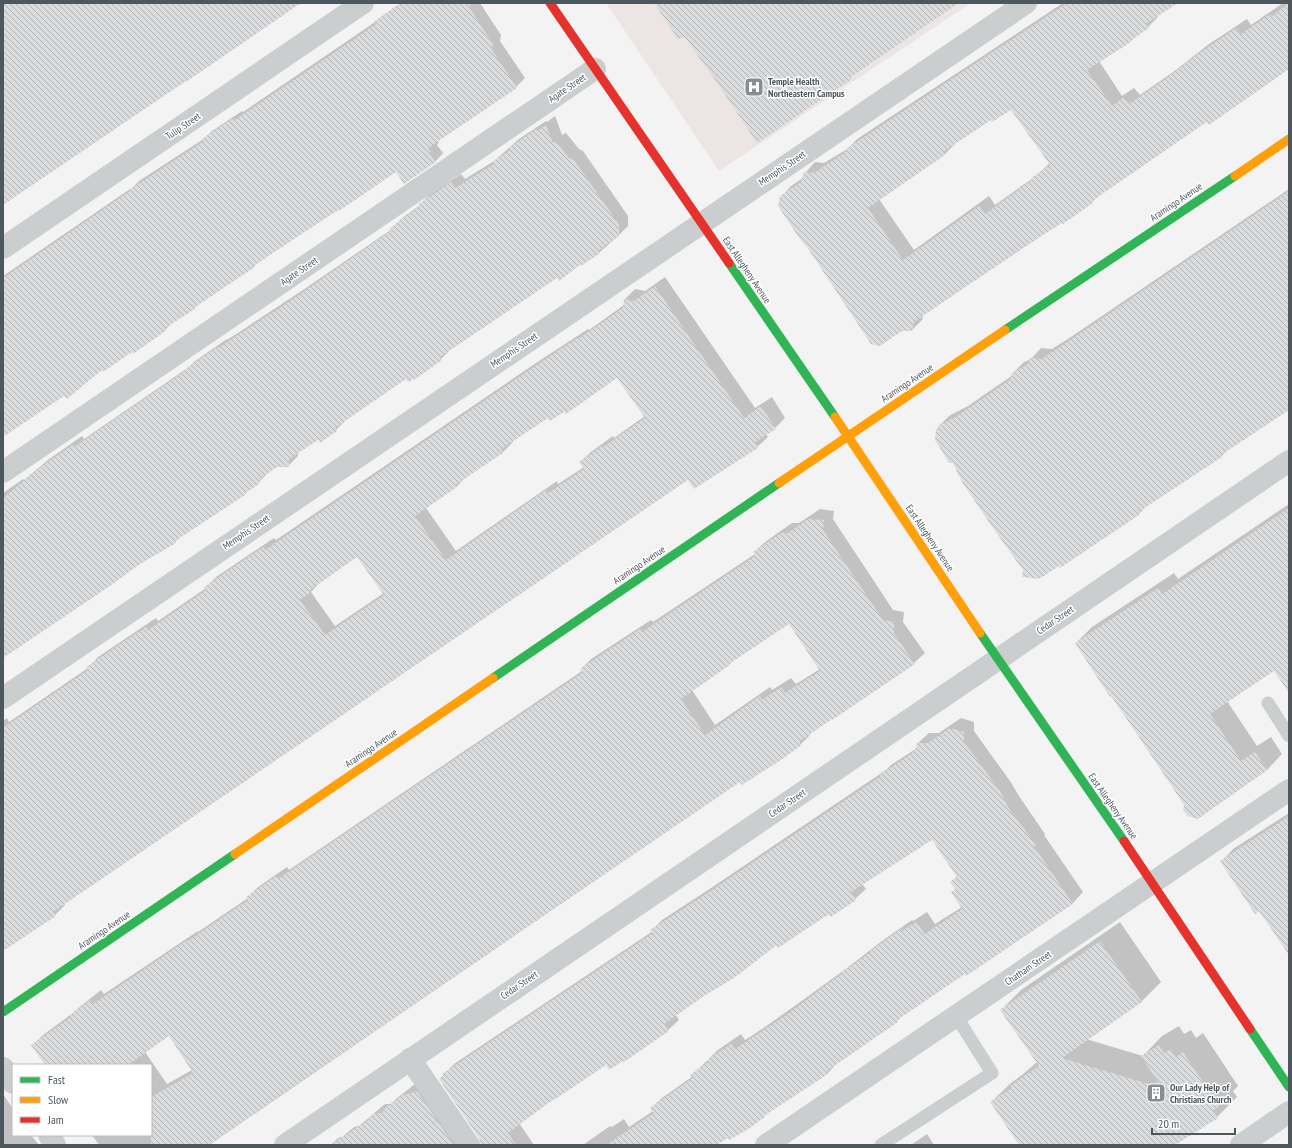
<svg xmlns="http://www.w3.org/2000/svg" width="1292" height="1148" font-family="'PT Sans Narrow',sans-serif">
<defs>
<pattern id="building-back-hatch" width="6" height="6" patternUnits="userSpaceOnUse"><rect width="6" height="6" fill="#dadbdc"/><path d="M-1 5l2 2M0 0l6 6M5-1l2 2" fill="none" stroke="#b3b4b6"/></pattern>
</defs>
<rect width="100%" height="100%" fill="#f4f3f3"/>
<!-- medical -->
<polygon fill="#ede5e4" points="606,3 971,3 719,171"/>
<!-- shadow -->
<g fill="#0003" fill-rule="evenodd">
<polygon points="403,3 480,3 501,35 500,41 525,78 516,87 437,140 439,142 437,145 443,153 435,162 396,170 260,260 253,268 199,303 194,309 173,322 166,329 133,351 102,369 3,435 3,276 133,187 139,181 205,138 212,131 242,111 243,112"/>
<path d="M1063,3H1177L1157,16L1158,17L1148,27L1137,35L1131,41L1099,61L1122,96L1134,88L1140,95L1176,70L1209,44L1247,19L1251,25L1283,3H1289V64L1102,193L1092,202L923,315L922,320L912,330L781,197L791,186L803,178L805,173L815,162L824,163L849,148L857,139ZM1011,109L1050,163L1033,178L995,205L989,196L914,250L879,199L945,154L955,144L954,143L991,119Z"/>
<polygon points="555,116 562,135 566,133 579,149 583,151 628,216 628,226 618,236 599,253 557,277 450,350 441,359 406,378 345,420 345,421 336,430 318,439 298,452 298,456 288,466 277,466 269,472 258,483 182,535 175,542 139,564 3,656 3,493 23,479 24,480 48,460 82,436 84,439 189,367 195,361 227,339 227,340 303,290 392,229 401,219 420,205 429,195 461,174 465,179 494,161 519,139 546,121 547,122"/>
<polygon points="1289,189 1289,408 1229,448 1222,456 1149,503 1139,514 1059,565 1024,569 939,426 949,416 968,406 1013,375 1013,373 1024,362 1031,359 1041,348 1052,349 1071,337"/>
<path d="M665,277L755,408L772,397L785,418L775,428L766,434L768,437L757,447L695,488L689,478L64,903L65,905L55,915L3,950V721L7,718L9,722L88,668L98,657L144,626L156,618L158,621L206,588V587L216,577L274,538L276,540L539,361L588,329L589,330L624,305L625,299L635,289L645,291ZM617,376L645,416L614,438L613,436L591,452L580,462L584,467L558,484L557,481L456,551L426,508L456,487L466,477L503,452L513,442L512,441L548,417L564,410ZM358,555L384,593L335,626L311,592L321,581Z"/>
<polygon points="1289,504 1289,686 1274,670 1227,701 1257,746 1271,737 1282,754 1267,770 1198,818 1185,805 1076,643 1092,627 1174,573 1178,579"/>
<path d="M820,509L834,511L833,519L893,610L904,612L903,622L925,653L914,663L810,733V735L800,745L740,781L209,1145H99L92,1135H151V1065H46L33,1045L43,1035L73,1013L82,1005L101,990L104,994L198,931V932L248,898V897L258,887L287,867L289,870L582,671L581,669L591,659L651,620L653,622L755,554L754,552L765,542L792,523H799ZM789,623L820,669L796,684L791,678L772,690L770,687L715,725L692,690L730,664L735,658ZM169,1035L192,1070L167,1084L145,1052Z"/>
<polygon points="961,718 974,722 974,731 1010,781 1019,796 1045,834 1044,835 1083,892 1073,903 966,974 965,972 904,1014 897,1021 838,1062 828,1073 768,1112 746,1129 728,1137 716,1145 583,1145 610,1126 612,1127 624,1119 629,1127 653,1111 651,1108 662,1098 693,1076 692,1075 718,1050 741,1034 745,1040 765,1027 796,1005 847,968 882,941 912,920 913,921 927,912 935,924 962,907 956,889 951,882 957,876 932,839 862,884 866,889 855,899 777,944 676,1015 679,1020 668,1030 624,1061 606,1063 519,1123 534,1145 482,1145 480,1138 440,1079 454,1064 653,931 652,930 662,920 711,888 886,770 891,765 917,748 918,743 929,733 939,733"/>
<polygon points="1289,813 1289,953 1260,909 1222,861 1233,849"/>
<polygon points="1120,922 1161,982 1142,1001 1086,1039 1143,1056 1162,1036 1179,1026 1184,1034 1191,1030 1196,1038 1203,1033 1238,1086 1233,1091 1237,1097 1217,1117 1174,1145 1020,1145 991,1102 1011,1083 1022,1075 1037,1062 1001,1010 1021,990"/>
<polygon points="415,1084 473,1145 331,1145 338,1138 342,1137 354,1127 359,1126 385,1104 391,1104 397,1098"/>
<polygon points="3,1094 13,1109 13,1135 31,1135 39,1145 3,1145"/>
<polygon points="927,1134 934,1145 911,1145"/>
</g>
<!-- building -->
<g fill="url(#building-back-hatch)" fill-rule="evenodd">
<polygon points="3,3 301,3 186,82 186,81 3,205"/>
<polygon points="400,3 470,3 471,10 493,44 492,50 517,88 428,148 431,152 429,153 436,162 404,184 396,172 339,211 338,210 252,267 253,268 194,308 195,309 165,328 167,330 133,354 132,352 103,372 102,370 67,399 64,396 3,437 3,278 130,191 129,190 204,141 202,139 233,118 235,120 353,40 376,24 375,21"/>
<polygon points="654,3 959,3 851,77 852,79 757,143 706,66 705,66 685,37 678,39"/>
<path d="M1067,3H1178L1146,24L1149,28L1130,41L1131,42L1087,70L1112,106L1124,97L1129,104L1164,80L1198,54L1236,28L1241,34L1270,14L1272,16L1289,3V69L1209,125L1207,122L1195,130L1092,201L1093,203L1080,212L1063,224L1062,223L1030,243L914,322L912,331H902L880,346L871,344L807,247L800,239L778,206L780,196L801,182L804,172L814,173L847,151L846,149ZM1011,110L1050,165L1031,178L1032,180L985,214L979,206L903,260L868,208L945,155L943,152L991,120L992,122Z"/>
<polygon points="546,125 553,143 556,141 569,158 574,160 616,220 619,225 619,236 598,251 600,253 581,266 580,265 559,281 557,278 440,357 442,360 414,380 413,379 408,382 406,379 335,428 337,431 320,443 318,440 289,459 289,467 277,467 261,478 259,484 246,493 245,495 175,541 176,543 140,564 110,586 3,658 3,498 38,469 72,445 74,447 185,371 184,370 217,347 218,348 293,299 392,230 390,228 420,206 419,204 451,182 455,188 494,164 492,162 510,150 509,148 536,129 537,131"/>
<polygon points="1289,191 1289,410 1221,455 1222,457 1140,511 1139,515 1060,568 1059,566 1039,579 1022,577 1023,570 993,528 962,482 953,463 949,463 935,440 936,429 938,428 938,426 957,416 1011,379 1012,373 1028,364 1030,358 1041,359 1060,347"/>
<path d="M655,286L744,418L761,406L776,429L755,442L758,448L694,489L688,480L53,912L56,916L3,951V728L88,670L86,667L132,636L146,627L148,630L206,590L204,587L263,547L265,550L528,371L577,338L578,339L623,308L624,299L634,301ZM617,378L645,418L603,447L602,446L579,462L584,469L548,493L546,490L446,560L415,516L457,487L455,485L503,453L501,449L548,418L550,421L564,412L566,414ZM357,557L384,595L325,635L300,600L311,592L310,590Z"/>
<polygon points="1289,508 1289,693 1274,671 1210,714 1241,761 1255,752 1267,770 1198,819 1188,816 1183,810 1184,805 1135,731 1111,696 1110,697 1075,643 1158,588 1162,594"/>
<path d="M808,519L824,520L823,530L883,620L894,622V633L915,664L832,720V719L800,741V746L784,758L742,785L740,782L208,1145H151V1097L193,1073L169,1036L128,1065H45L31,1045L71,1017L70,1015L90,1000L93,1004L187,940L188,941L248,900L246,897L276,876L278,879L582,673L580,669L640,629L642,632L755,556L753,552L781,533H788ZM789,624L820,671L785,693L781,687L762,700L760,696L705,735L681,699L730,665L729,664Z"/>
<polygon points="950,728 964,732 964,742 1000,791 1008,807 1036,845 1034,846 1073,904 966,976 965,974 912,1010 897,1020 898,1022 827,1071 828,1074 764,1116 765,1117 747,1130 729,1140 727,1138 717,1145 606,1145 654,1113 650,1108 693,1078 690,1075 708,1062 707,1060 731,1044 735,1049 753,1037 785,1016 826,985 842,974 841,973 871,952 870,951 901,929 902,931 916,922 925,934 962,909 951,892 955,889 950,882 957,877 932,840 851,892 856,900 831,917 829,914 778,948 777,945 734,978 704,996 664,1024 669,1031 624,1062 623,1061 609,1070 606,1065 554,1100 554,1099 508,1133 516,1145 481,1145 479,1138 439,1079 444,1076 442,1074 653,933 650,930 700,898 881,776 880,775 915,751 917,743 928,743"/>
<polygon points="1289,816 1289,955 1259,911 1255,914 1220,861"/>
<polygon points="1100,941 1142,1002 1062,1058 1162,1088 1141,1056 1159,1045 1164,1053 1171,1049 1176,1057 1183,1052 1219,1106 1213,1111 1218,1118 1175,1145 1019,1145 990,1102 1012,1088 1010,1086 1039,1066 1000,1010"/>
<polygon points="417,1091 454,1145 330,1145 367,1121 373,1114 382,1113 385,1108 404,1094 409,1094"/>
</g>
<g fill="none" stroke-linecap="round" stroke-linejoin="round">
<!-- lane -->
<g stroke="#cbcecf" stroke-width="13">
<polyline points="1268,703 1289,736"/>
<polyline points="881,1145 992,1073 956,1016"/>
</g>
<!-- street -->
<g stroke="#cbcecf" stroke-width="22">
<polyline points="3,248 363,3"/>
<polyline points="3,472 595,69"/>
<polyline points="3,698 1026,3"/>
<polyline points="410,1059 469,1145"/>
<polyline points="3,1068 13,1083"/>
<polyline points="49,1135 55,1145"/>
<polyline points="285,1145 1289,461"/>
<polyline points="766,1145 1289,790"/>
<polyline points="1241,1145 1289,1112"/>
</g>
<!-- fast -->
<g stroke="#30b455" stroke-width="9">
<polyline points="729,263 835,417"/>
<polyline points="1005,330 1235,176"/>
<polyline points="980,633 1124,841"/>
<polyline points="493,678 779,483"/>
<polyline points="3,1012 235,854"/>
<polyline points="1250,1029 1289,1087"/>
</g>
<!-- slow -->
<g stroke="#ff9f0a" stroke-width="9">
<polyline points="1235,176 1289,139"/>
<polyline points="835,417 980,633"/>
<polyline points="779,483 1005,330"/>
<polyline points="235,854 493,678"/>
</g>
<!-- jam -->
<g stroke="#e5322d" stroke-width="9">
<polyline points="550,3 729,263"/>
<polyline points="1124,841 1250,1029"/>
</g>
</g>
<!-- icons -->
<defs>
<g id="hospital-square" transform="scale(1)"><rect x="-9" y="-9" width="18" height="18" rx="4" fill="#878e92" stroke="#fff"/><path d="M-5-5h3v3.5h4V-5h3V5h-3V1.5h-4V5h-3Z" fill="#fff"/></g>
<g id="building-square" transform="scale(1)"><rect x="-9" y="-9" width="18" height="18" rx="4" fill="#878e92" stroke="#fff"/><path d="M-4-6H4V6H1V3H-1V6H-4ZM-2.5-4.3h1.7v1.8h-1.7ZM.8-4.3h1.7v1.8H.8ZM-2.5-1h1.7V.8h-1.7ZM.8-1h1.7V.8H.8Z" fill="#fff"/></g>
</defs>
<g fill-rule="evenodd">
<use href="#hospital-square" x="754" y="87"/>
<use href="#building-square" x="1156" y="1093"/>
</g>
<g text-anchor="middle" dominant-baseline="central" stroke-width="3" stroke-linejoin="round" paint-order="stroke">
<!-- poi labels -->
<g font-size="10" font-weight="bold" fill="#4c575e" stroke="#fff" text-anchor="start">
<text x="768" y="81">Temple Health<tspan x="768" dy="12">Northeastern Campus</tspan></text>
<text x="1170" y="1087">Our Lady Help of<tspan x="1170" dy="12">Christians Church</tspan></text>
</g>
<!-- street labels -->
<g font-size="10" fill="#4c575e" stroke="#fff">
<text transform="translate(567 88) rotate(-34)">Agate Street</text>
<text transform="translate(183 126) rotate(-34)">Tulip Street</text>
<text transform="translate(782 168) rotate(-34)">Memphis Street</text>
<text transform="translate(1176 202) rotate(-34)">Aramingo Avenue</text>
<text transform="translate(747 270) rotate(56)">East Allegheny Avenue</text>
<text transform="translate(299 271) rotate(-34)">Agate Street</text>
<text transform="translate(514 350) rotate(-34)">Memphis Street</text>
<text transform="translate(907 383) rotate(-34)">Aramingo Avenue</text>
<text transform="translate(246 532) rotate(-34)">Memphis Street</text>
<text transform="translate(930 538) rotate(56)">East Allegheny Avenue</text>
<text transform="translate(639 565) rotate(-34)">Aramingo Avenue</text>
<text transform="translate(1055 620) rotate(-34)">Cedar Street</text>
<text transform="translate(371 748) rotate(-34)">Aramingo Avenue</text>
<text transform="translate(787 803) rotate(-34)">Cedar Street</text>
<text transform="translate(1113 806) rotate(55)">East Allegheny Avenue</text>
<text transform="translate(104 930) rotate(-34)">Aramingo Avenue</text>
<text transform="translate(1028 968) rotate(-34)">Chatham Street</text>
<text transform="translate(519 985) rotate(-34)">Cedar Street</text>
</g>
</g>
<!-- border -->
<rect width="1292" height="1148" fill="none" stroke="#4c575e" stroke-width="8"/>
<!-- legend -->
<rect x="12" y="1064" width="140" height="72" fill="#ffffff" stroke="#b7bcbf"/>
<rect x="20" y="1077" width="20" height="6" fill="#30b455" stroke="#b7bcbf"/>
<text x="48" y="1084" font-size="12" fill="#4c575e">Fast</text>
<rect x="20" y="1097" width="20" height="6" fill="#ff9f0a" stroke="#b7bcbf"/>
<text x="48" y="1104" font-size="12" fill="#4c575e">Slow</text>
<rect x="20" y="1117" width="20" height="6" fill="#e5322d" stroke="#b7bcbf"/>
<text x="48" y="1124" font-size="12" fill="#4c575e">Jam</text>
<!-- scale -->
<path d="M1152 1128v6h83v-6" fill="none" stroke="#4c575e" stroke-width="2"/>
<text x="1158" y="1128" font-size="12" fill="#4c575e" stroke="#ffffff" stroke-width="3" paint-order="stroke">20 m</text>
</svg>
